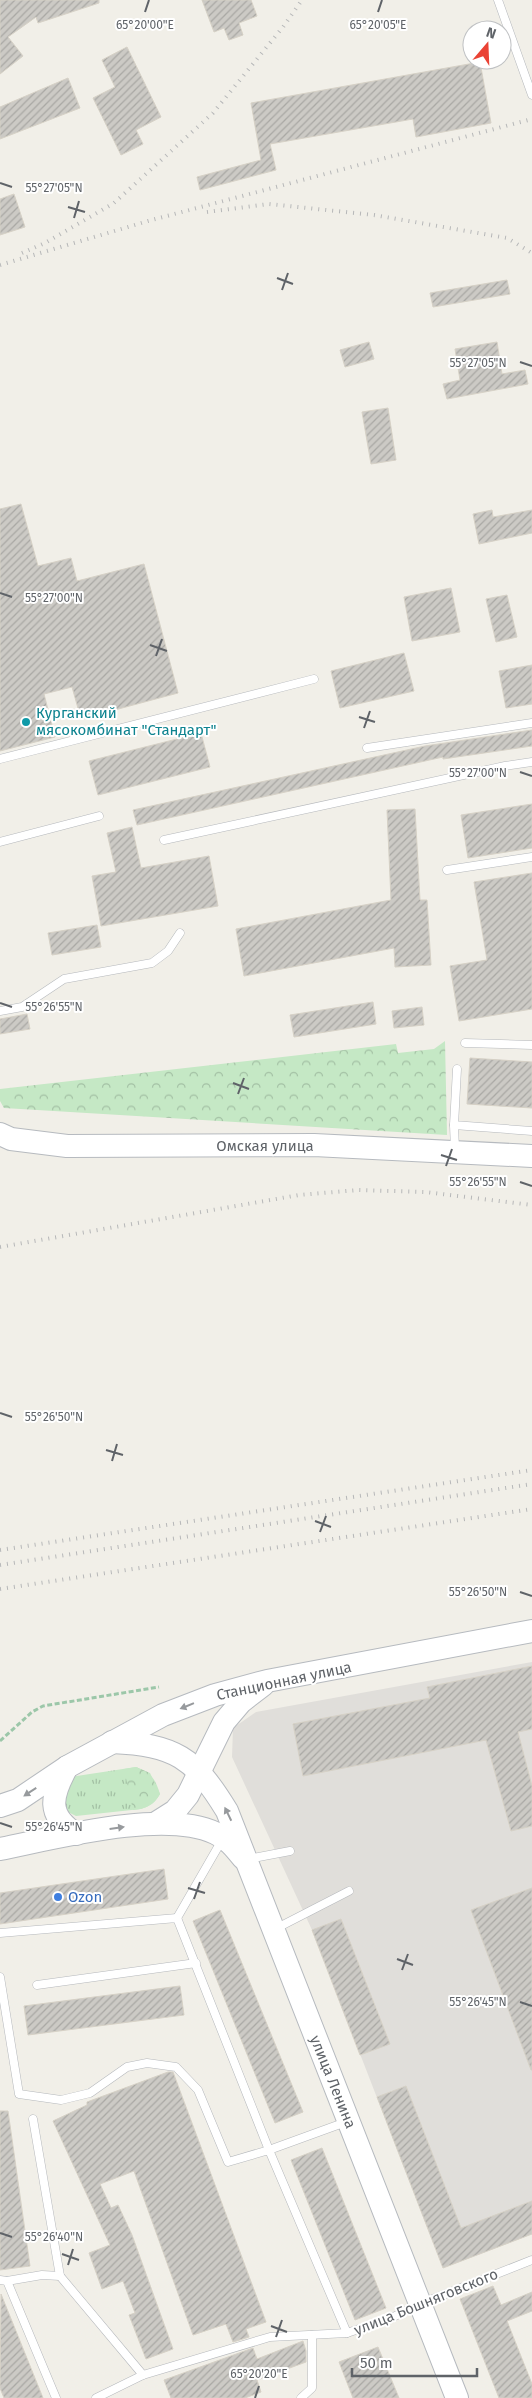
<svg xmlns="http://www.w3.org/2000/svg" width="532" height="2398" font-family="'Fira Sans',sans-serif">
<defs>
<pattern id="grass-tufts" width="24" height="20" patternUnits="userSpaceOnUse" patternTransform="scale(1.25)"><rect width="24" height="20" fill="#c5e8c5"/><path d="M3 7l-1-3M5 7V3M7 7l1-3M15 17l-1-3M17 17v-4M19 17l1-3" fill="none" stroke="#a3c0a4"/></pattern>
<pattern id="forest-crowns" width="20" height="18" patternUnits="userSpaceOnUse" patternTransform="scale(1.25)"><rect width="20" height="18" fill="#c5e8c5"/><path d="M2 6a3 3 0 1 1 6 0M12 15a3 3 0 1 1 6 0" fill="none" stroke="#a3c0a4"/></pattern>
<pattern id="building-hatch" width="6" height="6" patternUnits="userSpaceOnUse" patternTransform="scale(1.25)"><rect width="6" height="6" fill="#cccac5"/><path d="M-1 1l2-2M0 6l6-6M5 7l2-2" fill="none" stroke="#a9a8a4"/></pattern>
</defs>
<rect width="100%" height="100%" fill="#f1efe8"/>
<!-- industrial -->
<polygon fill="#e0deda" points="532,1662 532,2234 443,2268 312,1930 232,1757 233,1728 256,1712"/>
<!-- grass -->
<path fill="url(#grass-tufts)" d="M136,1767C151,1773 155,1778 160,1794C155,1803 150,1806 141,1809L76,1816L64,1810L62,1786L70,1777Z"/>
<!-- forest -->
<g fill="url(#forest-crowns)">
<polygon points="445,1041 447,1135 4,1108 0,1101 0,1089 396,1044 398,1053 434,1049"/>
<path d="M136,1767L150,1773L160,1794C154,1805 145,1809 133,1810L124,1769Z"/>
</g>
<!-- building -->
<g fill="url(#building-hatch)" stroke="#d6d1c6">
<polygon points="0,0 99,0 99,3 38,23 36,17 8,37 23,56 0,74"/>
<polygon points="202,0 251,0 257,16 239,23 243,35 229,40 224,28 214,32"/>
<polygon points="127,47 161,117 136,130 143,144 121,155 93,98 115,87 102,60"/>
<polygon points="480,62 491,123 416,137 413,119 270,144 276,170 200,190 197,177 261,160 251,103"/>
<polygon points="68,78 80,108 0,139 0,107"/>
<polygon points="14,194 25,227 0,235 0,199"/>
<polygon points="507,280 510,294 433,307 430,293"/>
<polygon points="369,342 374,359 345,367 340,350"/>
<polygon points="497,342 502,374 525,370 528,384 447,399 443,384 460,380 455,349"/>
<polygon points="388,408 396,460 371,464 362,412"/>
<polygon points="21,504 38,566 71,558 77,581 144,564 178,693 81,719 72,687 44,694 55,737 0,751 0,509"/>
<polygon points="492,510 493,517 532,510 532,533 479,544 473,514"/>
<polygon points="451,588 460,632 412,641 404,597"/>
<polygon points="507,595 517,637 496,642 486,599"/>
<polygon points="404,653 414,691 340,708 331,671"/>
<polygon points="532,665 532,704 506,708 499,671"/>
<polygon points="532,730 532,746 443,759 443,757 137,825 133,810 425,746"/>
<polygon points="201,733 210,767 98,795 89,761"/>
<polygon points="532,804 532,848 468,858 461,815"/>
<polygon points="415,809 420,900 427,900 431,965 395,967 394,948 244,976 236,929 391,900 387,810"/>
<polygon points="132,827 141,868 209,856 218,906 101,926 92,876 116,872 107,833"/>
<polygon points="532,873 532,1009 459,1021 450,966 487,960 474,882"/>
<polygon points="97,925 101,947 52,955 48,933"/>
<polygon points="373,1002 376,1024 294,1037 290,1015"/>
<polygon points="422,1007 424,1025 394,1028 392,1011"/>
<polygon points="27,1014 30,1029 0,1034 0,1019"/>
<polygon points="470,1058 532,1062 532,1108 467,1104"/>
<polygon points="532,1666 532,1729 518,1732 532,1786 532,1826 511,1831 486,1740 303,1776 293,1724 430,1698 427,1687"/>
<polygon points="164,1869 168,1899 0,1924 0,1893"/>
<polygon points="532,1888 532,2070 531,2070 471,1910"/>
<polygon points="220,1910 303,2112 275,2123 193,1921"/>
<polygon points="341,1919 390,2044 360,2055 312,1930"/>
<polygon points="180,1986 184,2015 28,2035 24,2006"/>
<polygon points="168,2072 173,2072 266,2322 246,2329 249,2337 233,2342 226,2324 193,2335 134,2171 100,2184 111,2208 118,2205 132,2235 173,2349 146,2359 129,2315 135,2313 123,2281 102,2289 89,2253 110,2245 53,2121 87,2105 87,2102"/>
<polygon points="406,2086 461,2228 532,2201 532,2234 443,2268 377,2097"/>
<polygon points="0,2111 8,2111 30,2266 0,2270"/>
<polygon points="322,2148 386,2308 355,2320 291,2160"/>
<polygon points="493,2286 501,2305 532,2292 532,2311 507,2321 532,2384 532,2398 499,2398 460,2299"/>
<polygon points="1,2294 43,2398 4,2398 0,2388"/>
<polygon points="303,2341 306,2351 306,2362 257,2380 261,2392 245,2398 171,2398 164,2380 253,2348 257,2359"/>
<polygon points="378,2347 399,2398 353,2398 339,2362"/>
</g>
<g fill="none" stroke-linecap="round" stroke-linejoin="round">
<!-- service casing -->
<g stroke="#b5b8bc" stroke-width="9">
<g id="service">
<polyline points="498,0 532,95"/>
<polyline points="367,748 532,723"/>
<polyline points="0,759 314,679"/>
<polyline points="164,840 505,766 532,762"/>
<polyline points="0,842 99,816"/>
<polyline points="447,870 532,857"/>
<polyline points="0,1011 22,1007 64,979 152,963 168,951 180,933"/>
<polyline points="465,1043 532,1045"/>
<polyline points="457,1069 454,1125 532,1131"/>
<polyline points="454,1125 455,1150"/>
<polyline points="248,1859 290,1851"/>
<polyline points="177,1918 222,1840"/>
<polyline points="275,1929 349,1891"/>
<polyline points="0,1933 177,1918 269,2150 346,2122"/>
<polyline points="0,1977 19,2094 61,2100 90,2093 127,2067 147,2063 176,2067 198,2090 228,2162 269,2150 347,2333"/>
<polyline points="37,1985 196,1963"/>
<polyline points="33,2119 60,2276 143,2375"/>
<polyline points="0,2280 7,2281 56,2398"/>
<polyline points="7,2281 42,2275 60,2276"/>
<polyline points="96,2398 143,2375 270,2337 347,2333 391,2318 420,2304 532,2260"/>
<polyline points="301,2398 312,2388 312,2335"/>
</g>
</g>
<!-- secondary casing -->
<g stroke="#b6babf" stroke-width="24">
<g id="secondary">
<polyline points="0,1134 11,1139 67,1146 314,1145 532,1156"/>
<path d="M112,1742C175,1745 194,1757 227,1811L457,2398"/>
<path d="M67,1767C51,1796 46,1815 76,1834"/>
<polyline points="0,1806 18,1800 67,1767 163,1715 215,1695 267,1681 532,1631"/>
<polyline points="156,1823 175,1811 188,1795 224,1722 241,1702 263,1685"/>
<path d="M0,1849C55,1838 164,1809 215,1833C227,1838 235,1848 243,1858"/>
</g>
</g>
<!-- path -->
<polyline stroke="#9cc7a9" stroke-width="3" stroke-dasharray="5 2.5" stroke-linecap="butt" points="0,1741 32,1712 43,1706 159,1687"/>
<!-- service -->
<use href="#service" stroke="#fff" stroke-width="8"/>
<!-- secondary -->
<use href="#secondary" stroke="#fff" stroke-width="22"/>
<!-- rail -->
<g stroke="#b6b7b8" stroke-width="4" stroke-dasharray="1 6" stroke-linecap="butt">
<polyline points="207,212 269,204 374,215 507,238 532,253"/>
<polyline points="22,253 45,243 114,203 213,113 283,27 302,0"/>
<polyline points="0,265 148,221 532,119"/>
<polyline points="0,1247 299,1195 358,1190 425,1192 532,1205"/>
<polyline points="0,1550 532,1470"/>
<polyline points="0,1565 532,1484"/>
<polyline points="0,1589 532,1509"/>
</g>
</g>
<!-- one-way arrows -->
<defs><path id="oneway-solid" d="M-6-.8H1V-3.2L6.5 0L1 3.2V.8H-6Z" transform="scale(1.25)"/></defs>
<g fill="#979a9d">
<use href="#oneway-solid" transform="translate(187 1706) rotate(158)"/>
<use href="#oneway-solid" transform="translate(30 1792) rotate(147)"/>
<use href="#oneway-solid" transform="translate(228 1814) rotate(-116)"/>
<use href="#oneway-solid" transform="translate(117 1828) rotate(-8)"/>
</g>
<!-- ticks -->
<path fill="none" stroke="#5f6368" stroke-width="2" d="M145,12L149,0M378,12L382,0M0,183L12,187M68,207L85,212M74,218L79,201M277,278L293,284M282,290L288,273M520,362L532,366M0,593L12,597M150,645L167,651M156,656L162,639M359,717L375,722M364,728L370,711M520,772L532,776M0,1003L12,1007M233,1083L249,1089M238,1094L244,1078M441,1155L457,1160M446,1166L452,1149M520,1182L532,1186M0,1413L12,1417M106,1450L123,1455M112,1461L117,1444M315,1521L331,1527M320,1532L326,1516M520,1592L532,1596M0,1823L12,1827M188,1888L205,1893M194,1899L200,1882M397,1959L413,1965M402,1970L408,1954M520,2002L532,2006M0,2233L12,2237M62,2254L79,2260M68,2265L73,2249M271,2326L287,2332M276,2337L282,2320M255,2398L259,2386"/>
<!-- markers -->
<circle fill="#0f9aa8" stroke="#fff" stroke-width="2" cx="26" cy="722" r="5"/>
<circle fill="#3f7fe0" stroke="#fff" stroke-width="2" cx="58" cy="1897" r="5"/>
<g text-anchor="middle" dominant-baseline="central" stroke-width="4" stroke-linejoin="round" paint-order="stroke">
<!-- culture labels -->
<g font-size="15" fill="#0d838f" stroke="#fff" text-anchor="start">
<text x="36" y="713">Курганский<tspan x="36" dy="17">мясокомбинат "Стандарт"</tspan></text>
</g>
<!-- street labels -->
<g font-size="15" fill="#5f6368" stroke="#fff">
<text x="265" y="1146">Омская улица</text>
<text transform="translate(284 1681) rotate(-12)">Станционная улица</text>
<text transform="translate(333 2082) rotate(68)">улица Ленина</text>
<text transform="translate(426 2302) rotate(-22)">улица Бошняговского</text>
</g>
<!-- shop labels -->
<g font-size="15" fill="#366cbe" stroke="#fff" text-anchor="start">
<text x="68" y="1897">Ozon</text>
</g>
</g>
<g font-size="12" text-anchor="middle" fill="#5f6368" stroke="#fff" stroke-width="4" stroke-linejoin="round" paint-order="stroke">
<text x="145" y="29">65°20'00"E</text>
<text x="378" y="29">65°20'05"E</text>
<text x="54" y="192">55°27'05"N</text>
<text x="478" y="367">55°27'05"N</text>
<text x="54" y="602">55°27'00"N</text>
<text x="478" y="777">55°27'00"N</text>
<text x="54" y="1011">55°26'55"N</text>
<text x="478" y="1186">55°26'55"N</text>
<text x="54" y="1421">55°26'50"N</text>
<text x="478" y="1596">55°26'50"N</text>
<text x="54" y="1831">55°26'45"N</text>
<text x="478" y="2006">55°26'45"N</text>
<text x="54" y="2241">55°26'40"N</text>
<text x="259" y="2378">65°20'20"E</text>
</g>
<!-- north arrow -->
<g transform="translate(487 45) rotate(19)"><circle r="24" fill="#ffffff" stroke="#bfc1c3"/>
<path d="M0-4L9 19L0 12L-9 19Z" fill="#ea4335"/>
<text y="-8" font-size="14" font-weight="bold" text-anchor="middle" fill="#5f6368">N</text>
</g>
<!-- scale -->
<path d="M352 2368v8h125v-8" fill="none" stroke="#5f6368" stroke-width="2.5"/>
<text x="360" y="2368" font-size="15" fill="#5f6368" stroke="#ffffff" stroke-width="4" paint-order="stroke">50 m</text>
</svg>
